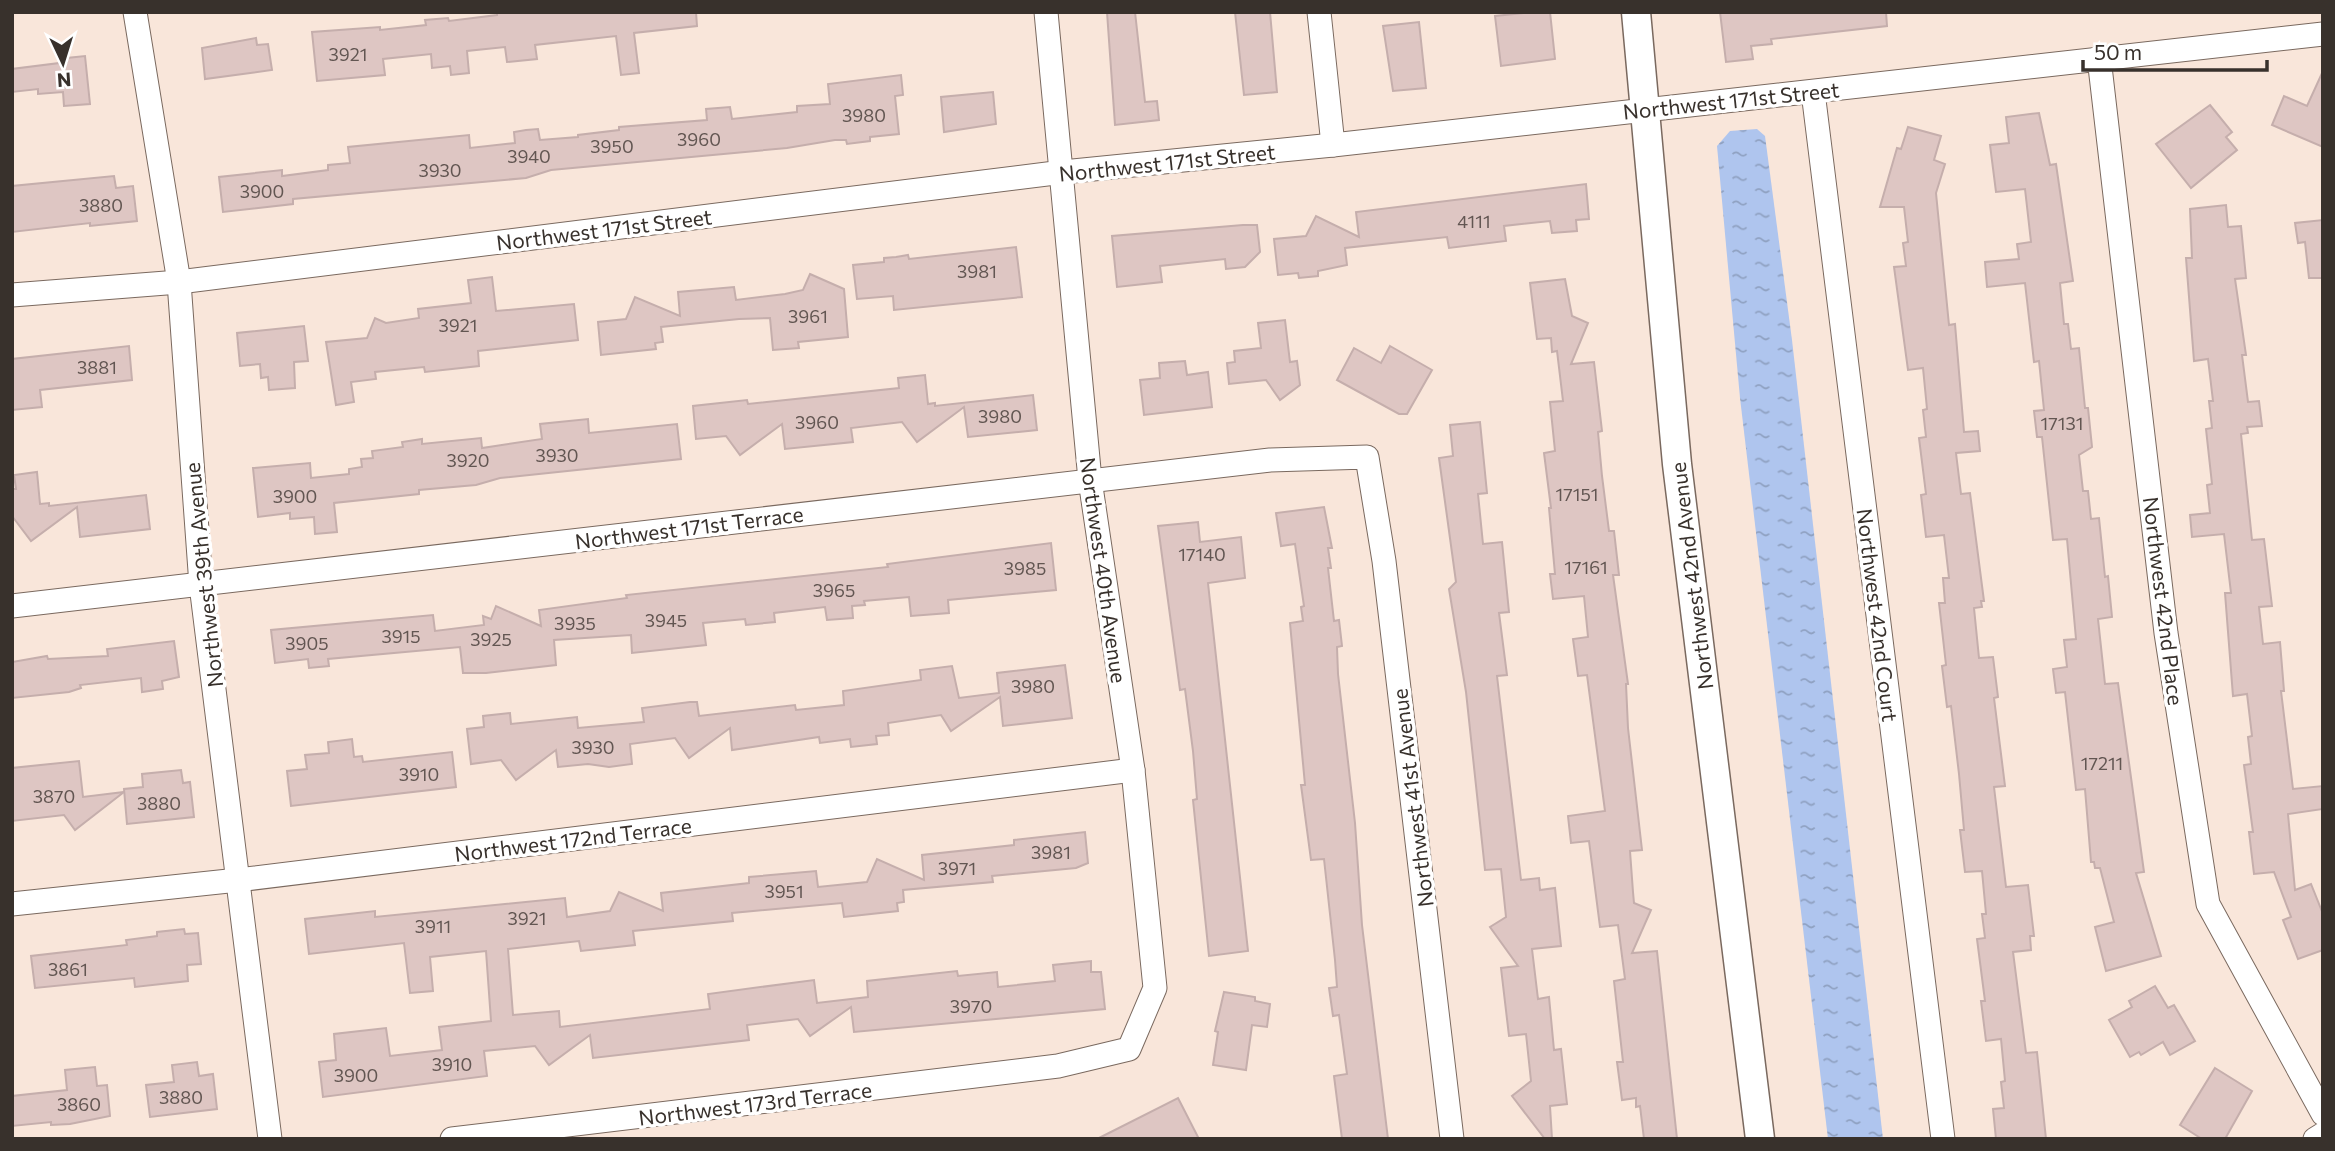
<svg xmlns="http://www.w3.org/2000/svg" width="2335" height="1151" font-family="Commissioner,sans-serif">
<defs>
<pattern id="water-ripples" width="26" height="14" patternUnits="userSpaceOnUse" patternTransform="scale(1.75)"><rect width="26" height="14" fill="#afc5ee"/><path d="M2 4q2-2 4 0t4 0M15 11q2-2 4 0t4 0" fill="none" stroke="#8fa1c1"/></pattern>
</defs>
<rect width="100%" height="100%" fill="#f9e6da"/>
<!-- water -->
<polygon fill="url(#water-ripples)" points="1757,129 1765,136 1792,340 1883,1139 1828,1139 1740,398 1717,146 1730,131"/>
<!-- building -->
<g fill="#dec6c3" stroke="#c5aeac" stroke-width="2">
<polygon points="497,12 696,12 697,26 634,33 639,73 621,75 616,36 535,45 537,59 507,62 505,47 467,51 469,73 451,75 450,66 432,68 431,54 383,59 385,75 317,81 312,32 380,27 380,30 426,25 425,20 448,18 449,21 497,15"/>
<polygon points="1107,12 1135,12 1145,102 1157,101 1159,120 1115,125"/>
<polygon points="1235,12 1270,12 1277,92 1244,95"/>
<polygon points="1532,12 1550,12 1555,59 1501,66 1495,16"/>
<polygon points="1720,12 1886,12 1887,26 1771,39 1772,44 1751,46 1753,59 1726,62"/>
<polygon points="1419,22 1426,88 1393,91 1383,26"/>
<polygon points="256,38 257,45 268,44 272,70 205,79 202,48"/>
<polygon points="85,56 90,104 64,106 63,92 38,94 38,89 12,92 12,69 67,62 67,58"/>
<polygon points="2323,71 2323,147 2272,125 2284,96 2307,106"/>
<polygon points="901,75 903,95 895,96 899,134 870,137 870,141 847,144 846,140 835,140 787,148 551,170 526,178 293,199 293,204 223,212 219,177 282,170 282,176 328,170 328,165 350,163 348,147 469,135 470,148 515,143 514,132 526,130 538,129 540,140 578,137 578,135 619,130 619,127 707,120 706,109 730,107 732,119 797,112 797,106 830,104 828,84"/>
<polygon points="993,92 996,124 944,132 941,97"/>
<polygon points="2210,105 2232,132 2226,137 2237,150 2191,188 2156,144"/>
<polygon points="2039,113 2050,165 2056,164 2073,281 2060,283 2064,324 2068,324 2071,349 2079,348 2085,408 2088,408 2092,447 2079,455 2083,491 2088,491 2091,519 2099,518 2105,577 2108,576 2112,617 2098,619 2105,684 2118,683 2144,872 2136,873 2161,956 2106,971 2095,927 2114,922 2100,868 2095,868 2094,862 2091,862 2085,789 2076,790 2065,692 2056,693 2053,669 2067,667 2064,640 2076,639 2067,539 2053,540 2042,437 2037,437 2034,411 2044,410 2039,361 2034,362 2025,283 1987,287 1985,262 2019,259 2017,244 2031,242 2025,189 1996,192 1990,145 2009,143 2006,117"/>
<polygon points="1908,127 1941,136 1934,160 1945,164 1936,193 1949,325 1955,324 1964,432 1978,431 1980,451 1956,453 1961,494 1970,493 1984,601 1981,601 1982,607 1974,608 1979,658 1993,657 1998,697 1994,698 2005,786 1994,787 2006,887 2028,885 2034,936 2030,936 2031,950 2013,952 2026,1053 2037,1052 2046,1139 1996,1139 1993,1109 2004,1108 2001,1082 2005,1081 2001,1039 1986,1041 1981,1001 1985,1001 1977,939 1985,938 1982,914 1986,914 1982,871 1965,872 1960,830 1964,830 1959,774 1951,706 1947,707 1942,666 1946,665 1939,603 1945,603 1943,578 1949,578 1944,535 1926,537 1921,495 1926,494 1919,438 1926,437 1923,410 1927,409 1923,368 1908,370 1894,267 1906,266 1903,243 1908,242 1904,207 1880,207 1897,148 1901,149"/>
<polygon points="114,176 116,188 133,186 137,221 90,226 90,223 12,232 12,186"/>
<polygon points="1586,184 1589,219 1576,220 1577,231 1552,233 1550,221 1504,226 1506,241 1449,248 1447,237 1345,248 1347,265 1318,271 1318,276 1299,278 1298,273 1278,275 1274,239 1306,236 1316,216 1359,237 1356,212"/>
<polygon points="2226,205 2228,227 2241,226 2246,278 2235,279 2246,355 2242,355 2248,402 2259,401 2262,426 2247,427 2248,433 2241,434 2252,540 2264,539 2272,606 2259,607 2263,644 2280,642 2284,691 2281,691 2293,789 2323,786 2323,809 2288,814 2295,890 2311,884 2323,914 2323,950 2298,959 2283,920 2291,917 2274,872 2254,874 2249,832 2253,832 2244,765 2251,764 2248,737 2252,736 2247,694 2233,696 2225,593 2231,593 2224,534 2192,537 2190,515 2210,513 2207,485 2212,484 2206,429 2212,428 2209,401 2213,401 2208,359 2194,361 2186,258 2192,258 2190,209"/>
<polygon points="2323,220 2323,278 2309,278 2305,242 2298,243 2295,223"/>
<polygon points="1243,225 1257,225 1260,252 1245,267 1226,269 1225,259 1160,266 1162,282 1117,287 1112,236"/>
<polygon points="1016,247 1022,297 894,310 893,296 857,299 853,265 884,262 884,258 896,257 908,255 909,259"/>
<polygon points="810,274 844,289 848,337 798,342 799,348 773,350 770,318 739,319 661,327 663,342 655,343 656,349 601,355 598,322 626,319 635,297 680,316 678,292 734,287 736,300 785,294 803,290"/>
<polygon points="492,277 496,311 574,304 578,340 478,351 479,366 425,372 424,367 375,372 376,379 351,382 354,402 336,405 326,342 367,338 375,318 386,323 419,318 418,309 471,303 468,280"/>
<polygon points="1565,279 1572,316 1588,323 1571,364 1594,362 1602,431 1598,432 1602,476 1609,531 1614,531 1619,575 1613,575 1628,684 1626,684 1628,728 1642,850 1630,851 1633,892 1634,903 1651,910 1632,953 1657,951 1677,1139 1644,1139 1640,1106 1636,1107 1636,1098 1622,1100 1617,1062 1623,1062 1614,981 1625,979 1618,925 1600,927 1589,841 1571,843 1568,816 1605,811 1587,675 1578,676 1573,639 1588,637 1584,596 1553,599 1550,574 1555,574 1549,508 1551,508 1544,453 1555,451 1550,402 1563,401 1557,351 1552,352 1551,338 1537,339 1530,283"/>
<polygon points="1285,320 1290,362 1297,361 1300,385 1280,400 1266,380 1229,384 1227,363 1235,362 1234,351 1261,348 1258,323"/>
<polygon points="304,326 308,361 294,362 295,388 269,390 268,377 261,378 260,364 240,366 237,333"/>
<polygon points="129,346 132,380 40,390 42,407 12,410 12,359"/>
<polygon points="1390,346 1432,370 1407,414 1399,414 1337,380 1354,348 1381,363"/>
<polygon points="1185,361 1187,375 1208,372 1212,407 1144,415 1140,380 1160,378 1159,363"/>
<polygon points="925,375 928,404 935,403 935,406 1033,395 1037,430 968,437 964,407 917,442 902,422 851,428 853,442 785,449 782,424 740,455 726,436 696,439 693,406 747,400 748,404 899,388 898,378"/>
<polygon points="588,419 589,433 677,424 681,459 500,478 476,485 419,490 419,494 334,503 337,532 315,534 314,517 290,519 290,513 258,517 253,468 310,463 311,478 349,474 349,469 362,467 361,459 373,458 372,451 403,447 402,442 422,439 422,444 481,438 482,448 542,439 540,424"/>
<polygon points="1480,422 1487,493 1478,494 1483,544 1502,542 1509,612 1499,613 1507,675 1497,676 1521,880 1539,878 1540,890 1555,888 1561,946 1532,949 1538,999 1549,997 1554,1050 1561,1049 1567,1104 1550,1106 1552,1139 1545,1139 1512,1096 1531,1081 1526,1034 1509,1036 1501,968 1518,966 1490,927 1506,917 1501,869 1485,870 1466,692 1449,589 1456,582 1439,458 1453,456 1450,425"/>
<polygon points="37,472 40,504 49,503 49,506 146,495 150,529 80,537 77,507 31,541 12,516 12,489 16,489 14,475"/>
<polygon points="1324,507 1332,548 1328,548 1331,568 1328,568 1334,621 1339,620 1342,646 1337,647 1338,674 1355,823 1362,925 1388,1139 1342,1139 1334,1076 1347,1074 1339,1015 1333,1016 1329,988 1337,987 1335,960 1324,859 1311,860 1301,785 1305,785 1290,623 1303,621 1301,607 1304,606 1295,544 1281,546 1276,513"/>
<polygon points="1198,522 1200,542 1241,537 1245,578 1208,583 1248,951 1209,956 1193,800 1197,799 1193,751 1185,689 1180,690 1158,526"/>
<polygon points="1051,543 1056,590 948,600 949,613 911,616 909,597 864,601 865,605 852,606 853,618 827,620 825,607 774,613 775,622 746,625 745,619 703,623 706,645 632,653 631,635 554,640 556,665 486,673 463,673 460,647 328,659 329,666 309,668 308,659 275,663 271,630 433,615 435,631 484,625 483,616 491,619 496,606 541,626 539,610 627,598 626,595 888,567 887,564"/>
<polygon points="174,641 179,677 162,681 163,689 142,692 141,678 80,685 81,688 69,692 12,698 12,662 47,656 48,659 108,656 107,649"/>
<polygon points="1065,665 1072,718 1003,726 1000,697 951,731 941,715 888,723 889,735 876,736 877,744 851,747 850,739 820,743 819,737 732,750 730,728 689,758 675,738 630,744 632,764 609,767 588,764 558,767 556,750 516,780 501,760 471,764 467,729 484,727 483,716 510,713 511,724 577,717 578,728 644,722 642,708 690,702 697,702 699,716 795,705 796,710 844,705 843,691 921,680 920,670 952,666 959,698 999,693 997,673"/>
<polygon points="352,739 354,757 362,756 363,762 452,752 456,787 291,806 287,771 307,769 305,755 329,753 328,742"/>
<polygon points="79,761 83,797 124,792 75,830 64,815 12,821 12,768"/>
<polygon points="181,770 183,783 190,782 194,817 127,824 124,789 143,787 142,774"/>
<polygon points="1085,832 1088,863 1076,868 992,876 993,882 903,890 904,902 897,903 898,911 844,917 842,903 732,913 733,921 633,931 635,945 581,951 579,941 508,949 513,1015 559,1011 560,1027 710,1009 708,994 814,980 817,1003 868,997 867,981 957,971 958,976 997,972 998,987 1055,981 1053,965 1091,961 1091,972 1101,972 1105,1009 854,1032 851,1007 810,1036 798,1019 747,1025 749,1040 593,1058 590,1035 549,1065 535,1046 484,1051 487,1076 323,1097 319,1062 336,1060 334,1034 386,1028 390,1056 442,1050 439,1027 491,1021 486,951 430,957 433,991 410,993 404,943 309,954 305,919 375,911 375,917 565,898 567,917 610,911 619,892 663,911 661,893 749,883 749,877 816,871 818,887 867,882 877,859 924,880 922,855 1014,845 1014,840"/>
<polygon points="184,929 185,934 198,933 201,964 187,965 188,981 135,987 134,978 35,988 31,956 127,945 126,940 157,936 157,932"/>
<polygon points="2155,986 2168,1008 2174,1005 2195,1041 2170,1055 2163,1042 2141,1055 2139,1052 2130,1057 2109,1020 2132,1007 2129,1001"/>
<polygon points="1224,992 1255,997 1255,1001 1270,1004 1267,1027 1252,1025 1246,1070 1213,1065 1218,1032 1215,1031"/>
<polygon points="197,1062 199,1076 213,1074 217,1109 150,1117 146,1085 174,1082 172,1065"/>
<polygon points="95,1067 97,1086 107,1085 110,1116 70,1124 51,1125 51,1122 12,1126 12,1096 67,1090 65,1070"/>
<polygon points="2215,1068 2252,1091 2225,1139 2202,1139 2180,1125"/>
<polygon points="1178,1098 1199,1139 1097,1139"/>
</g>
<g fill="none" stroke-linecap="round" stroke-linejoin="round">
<!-- minor casing -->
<g stroke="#7a695f" stroke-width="25">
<g id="minor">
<polyline points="135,12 179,282 201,585 270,1139"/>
<polyline points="1319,12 1333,145"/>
<polyline points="2099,58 2166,633 2208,904 2323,1114"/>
<polyline points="1813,92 1943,1139"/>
<polyline points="12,295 179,282 1063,172 1333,145 2323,34"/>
<polyline points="12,606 1270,460 1367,457 1384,561 1452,1139"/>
<polyline points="12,904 238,880 1133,770"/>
<polyline points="452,1139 1058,1066 1129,1049 1155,988 1133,770 1090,480 1046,12"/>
<polyline points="2315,1139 2323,1134"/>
</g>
</g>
<!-- tertiary casing -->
<g stroke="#7a695f" stroke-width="31">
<polyline id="tertiary" points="1636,12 1677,464 1760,1139"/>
</g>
<!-- minor -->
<use href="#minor" stroke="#fff" stroke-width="23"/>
<!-- tertiary -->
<use href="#tertiary" stroke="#fff" stroke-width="28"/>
</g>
<g text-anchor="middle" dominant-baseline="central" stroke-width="7" stroke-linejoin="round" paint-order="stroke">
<!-- number labels -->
<g font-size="18" fill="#625652">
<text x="348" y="54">3921</text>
<text x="864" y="115">3980</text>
<text x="699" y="139">3960</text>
<text x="612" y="146">3950</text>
<text x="529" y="156">3940</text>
<text x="440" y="170">3930</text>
<text x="262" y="191">3900</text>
<text x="101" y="205">3880</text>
<text x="1474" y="221">4111</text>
<text x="977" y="271">3981</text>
<text x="808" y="316">3961</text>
<text x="458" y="325">3921</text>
<text x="97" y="367">3881</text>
<text x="1000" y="416">3980</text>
<text x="817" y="422">3960</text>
<text x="2062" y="423">17131</text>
<text x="557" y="455">3930</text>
<text x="468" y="460">3920</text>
<text x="1577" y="494">17151</text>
<text x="295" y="496">3900</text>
<text x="1202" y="554">17140</text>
<text x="1586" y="567">17161</text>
<text x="1025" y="568">3985</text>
<text x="834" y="590">3965</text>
<text x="666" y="620">3945</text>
<text x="575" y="623">3935</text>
<text x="401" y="636">3915</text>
<text x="491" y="639">3925</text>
<text x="307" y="643">3905</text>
<text x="1033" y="686">3980</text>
<text x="593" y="747">3930</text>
<text x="2102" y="763">17211</text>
<text x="419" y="774">3910</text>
<text x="54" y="796">3870</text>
<text x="159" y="803">3880</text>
<text x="1051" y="852">3981</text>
<text x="957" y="868">3971</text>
<text x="784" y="891">3951</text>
<text x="527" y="918">3921</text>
<text x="433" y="926">3911</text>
<text x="68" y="969">3861</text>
<text x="971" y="1006">3970</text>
<text x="452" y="1064">3910</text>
<text x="356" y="1075">3900</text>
<text x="181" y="1097">3880</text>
<text x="79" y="1104">3860</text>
</g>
<!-- street labels -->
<g font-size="21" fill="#38312c" stroke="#fff">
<text transform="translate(1731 100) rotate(-6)">Northwest 171st Street</text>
<text transform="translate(1167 162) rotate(-6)">Northwest 171st Street</text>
<text transform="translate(604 229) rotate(-7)">Northwest 171st Street</text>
<text transform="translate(689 527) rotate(-7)">Northwest 171st Terrace</text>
<text transform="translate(1104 570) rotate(82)">Northwest 40th Avenue</text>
<text transform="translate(203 575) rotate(-96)">Northwest 39th Avenue</text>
<text transform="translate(1691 576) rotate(-97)">Northwest 42nd Avenue</text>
<text transform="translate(2164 601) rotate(83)">Northwest 42nd Place</text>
<text transform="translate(1878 615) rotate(83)">Northwest 42nd Court</text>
<text transform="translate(1412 798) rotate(-97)">Northwest 41st Avenue</text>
<text transform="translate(573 839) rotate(-7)">Northwest 172nd Terrace</text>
<text transform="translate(755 1103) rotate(-7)">Northwest 173rd Terrace</text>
</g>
</g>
<!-- border -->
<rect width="2335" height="1151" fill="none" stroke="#38312c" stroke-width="28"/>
<!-- north arrow -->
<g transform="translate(63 63) rotate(176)" stroke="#ffffff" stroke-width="5" paint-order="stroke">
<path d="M0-5L12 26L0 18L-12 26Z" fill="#38312c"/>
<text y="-10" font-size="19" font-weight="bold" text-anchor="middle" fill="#38312c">N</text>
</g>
<!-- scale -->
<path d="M2083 60v10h184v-10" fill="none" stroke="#38312c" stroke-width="3.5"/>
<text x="2094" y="60" font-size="21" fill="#38312c" stroke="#ffffff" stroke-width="5" paint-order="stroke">50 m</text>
</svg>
